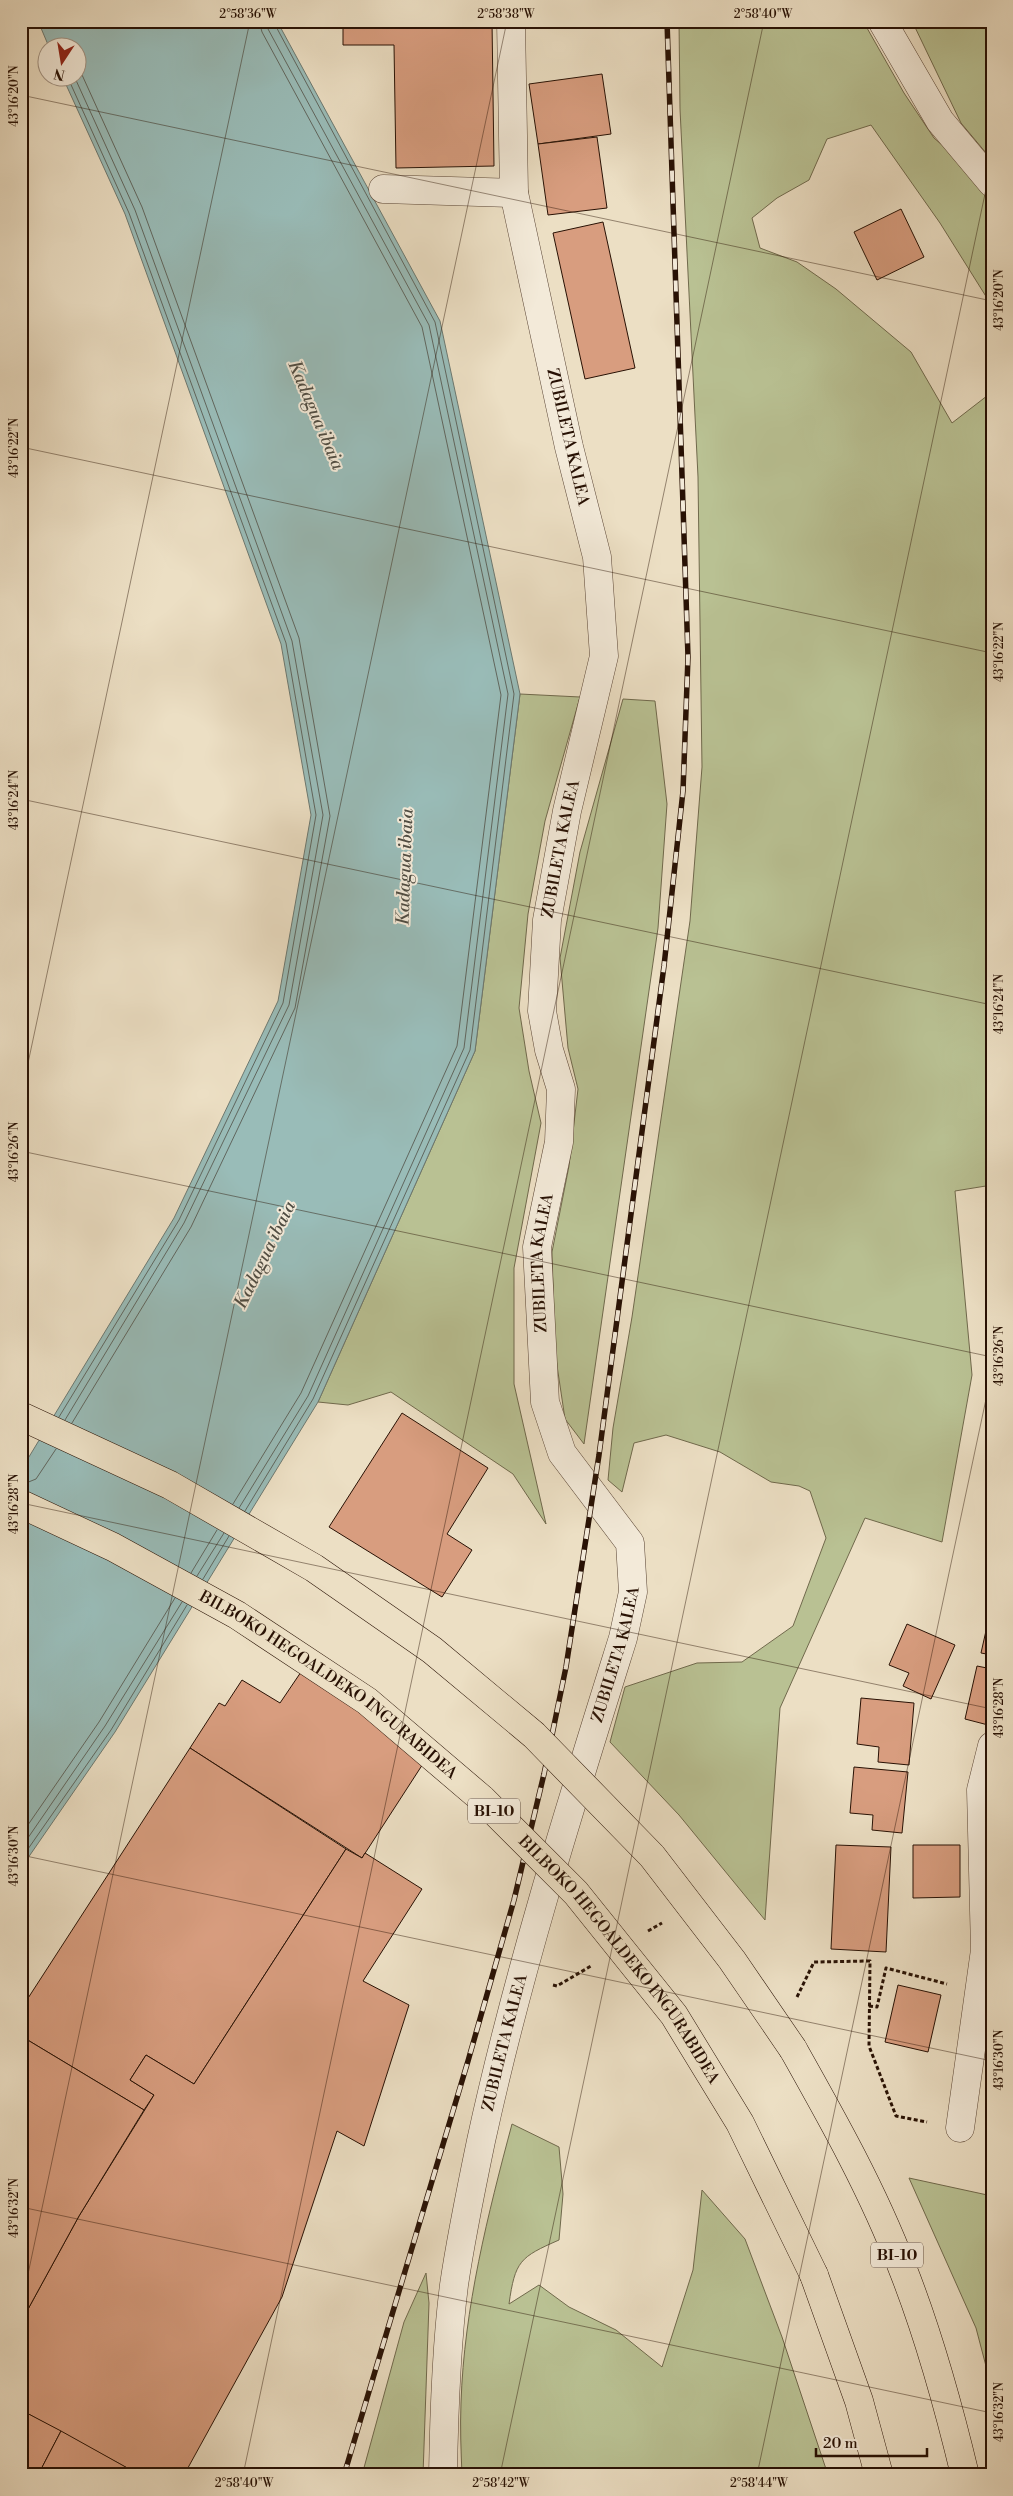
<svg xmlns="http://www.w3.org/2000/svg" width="1013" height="2496" font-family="'Libre Bodoni',serif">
<rect width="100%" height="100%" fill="#ecdfc4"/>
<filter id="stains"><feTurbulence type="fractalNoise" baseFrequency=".004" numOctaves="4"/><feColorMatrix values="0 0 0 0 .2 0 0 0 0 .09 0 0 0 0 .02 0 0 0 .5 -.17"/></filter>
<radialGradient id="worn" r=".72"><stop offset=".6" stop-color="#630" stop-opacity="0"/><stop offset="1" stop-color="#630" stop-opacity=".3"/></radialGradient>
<!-- green -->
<g fill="#b9c193" stroke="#70694c">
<polygon points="679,21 863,21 904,93 934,138 958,159 992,202 992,306 940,223 871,125 827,139 809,180 777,198 752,218 760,248 797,262 836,289 911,352 952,423 992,392 992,1185 955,1191 972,1375 942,1542 865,1518 780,1708 765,1920 679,1815 610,1742 625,1687 697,1663 742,1662 793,1626 826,1538 810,1491 799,1486 771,1482 720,1452 666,1435 634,1443 622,1492 608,1480 613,1428 632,1317 690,921 702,767 698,477 680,109"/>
<polygon points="912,21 992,21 992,160 961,123"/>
<polygon points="520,694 580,697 545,821 528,914 519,1008 529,1071 541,1123 514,1268 514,1384 546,1524 513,1474 391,1392 348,1405 318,1402 475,1051"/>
<polygon points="623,699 655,701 667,804 658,928 584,1444 565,1419 555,1352 552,1252 569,1166 578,1089 568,1048 560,958 580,852"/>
<path d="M512,2124L559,2147L563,2194L559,2240C520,2257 515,2261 509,2304L539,2285L569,2307L616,2330L662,2367L693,2270L702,2190L745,2239L782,2337L828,2475H462C461,2451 460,2427 461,2403C464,2308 488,2214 512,2124Z"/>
<polygon points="909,2178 992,2196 992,2389 976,2328"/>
<polygon points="426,2273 429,2303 423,2475 362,2475 404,2322"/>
</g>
<!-- water -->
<polygon fill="#99bcb8" stroke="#6c7870" points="38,21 277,21 440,321 520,694 475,1051 318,1402 115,1732 21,1868 21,1470 174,1218 278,1001 311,815 281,644 125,214 63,78 78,78 78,48 49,47"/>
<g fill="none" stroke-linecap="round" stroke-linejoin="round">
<!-- shore -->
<g stroke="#60665e" stroke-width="1">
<polyline points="59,1417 179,1220 283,1003 316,815 286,643 129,213 68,78"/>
<polyline points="65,1420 184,1223 289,1005 323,815 292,641 135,210 75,78"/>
<polyline points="72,1423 191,1227 295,1008 330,816 299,638 142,207 78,66"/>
<polyline points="21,1485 36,1479 56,1449"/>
<polyline points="233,1504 301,1393 457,1046 501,695 422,327 262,32 259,21"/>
<polyline points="239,1508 308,1396 464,1048 508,694 429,325 268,29 267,21"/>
<polyline points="245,1511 313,1399 470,1050 514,694 435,322 273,21"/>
<polyline points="191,1573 217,1530"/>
<polyline points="197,1576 224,1533"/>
<polyline points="203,1579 229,1536"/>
<polyline points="21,1835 99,1722 175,1598"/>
<polyline points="21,1848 105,1726 182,1602"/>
<polyline points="21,1859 111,1730 187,1605"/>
</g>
</g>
<!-- building -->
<g fill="#d89d7f" stroke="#281104">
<polygon points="343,21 492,21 494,166 396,168 394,45 343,45"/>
<polygon points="602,74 611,134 538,144 529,84"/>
<polygon points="597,137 607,208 548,215 538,144"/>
<polygon points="901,209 924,257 877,280 854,232"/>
<polygon points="603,222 635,368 585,379 553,233"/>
<polygon points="402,1413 488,1468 447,1534 472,1550 442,1597 329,1527"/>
<polygon points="992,1604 992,1655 981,1653"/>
<polygon points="907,1624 955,1645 931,1699 903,1686 909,1673 889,1665"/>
<polygon points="977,1666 992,1669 992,1726 965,1719"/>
<polygon points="301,1672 430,1753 362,1858 190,1748 219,1703 225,1706 242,1680 280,1703"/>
<polygon points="861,1698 914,1703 909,1765 878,1762 879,1747 857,1744"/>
<polygon points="190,1748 346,1849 194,2084 146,2055 130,2080 154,2095 144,2110 21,2036 21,2009"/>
<polygon points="854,1767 908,1772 902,1833 872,1830 873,1815 850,1813"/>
<polygon points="836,1845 891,1847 886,1952 831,1949"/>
<polygon points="913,1845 960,1845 960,1897 913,1898"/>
<polygon points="346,1849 362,1858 365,1853 422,1889 363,1981 409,2005 364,2146 337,2131 282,2297 184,2475 140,2475 21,2410 21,2322 79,2216 154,2095 130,2080 146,2055 194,2084"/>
<polygon points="898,1985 941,1995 928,2052 885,2042"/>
<polygon points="21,2036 144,2110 79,2216 21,2322"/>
<polygon points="21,2410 61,2431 38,2475 21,2475"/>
<polygon points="61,2431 140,2475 38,2475"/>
</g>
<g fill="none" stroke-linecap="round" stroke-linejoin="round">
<!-- pedestrian casing -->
<g stroke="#594434" stroke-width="29">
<polyline id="pedestrian" points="960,2128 985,1950 981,1790 992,1746"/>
</g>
<!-- minor casing -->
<g stroke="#594434" stroke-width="29">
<g id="minor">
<polyline points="882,21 940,121 992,183"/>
<polyline points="383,189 514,193"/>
</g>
</g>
<!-- tertiary casing -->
<g stroke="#594434" stroke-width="29">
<g id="tertiary">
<path id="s1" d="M443,2475C444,2412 446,2348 454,2285C461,2237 471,2189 481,2141C518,1971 571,1804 623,1638L633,1592L630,1543L562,1453L545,1402L537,1247L559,1142L561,1089L549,1050L542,1011L547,920L567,811L604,656L597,557L569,447L514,193L511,21"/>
</g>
</g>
<!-- motorway casing -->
<g stroke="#281104" stroke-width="29">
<g id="motorway">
<path d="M793,2049C833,2120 873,2191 902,2267C929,2335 948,2404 965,2475"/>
<polyline points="814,2275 859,2401 879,2475"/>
</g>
</g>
<!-- path -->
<g stroke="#281104" stroke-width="3" stroke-dasharray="4 2.5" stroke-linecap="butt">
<polyline points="648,1931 662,1923"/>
<polyline points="553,1985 557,1986 591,1966"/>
<polyline points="797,1997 814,1962 870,1961 869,2046 896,2116 927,2122"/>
<polyline points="869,2006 877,2007 886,1968 947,1984"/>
</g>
<!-- pedestrian -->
<use href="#pedestrian" stroke="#f3ead9" stroke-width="28"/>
<!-- minor -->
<use href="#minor" stroke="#f3ead9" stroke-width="28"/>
<!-- tertiary -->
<use href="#tertiary" stroke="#f3ead9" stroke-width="28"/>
<!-- motorway -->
<use href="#motorway" stroke="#ecdfc4" stroke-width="28"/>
<!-- rail casing -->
<g stroke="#281104" stroke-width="5.5">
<polyline id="rail" points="344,2475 468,2061 514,1900 544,1774 566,1667 599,1455 664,966 683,791 688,657 667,21"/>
</g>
<!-- rail -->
<use href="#rail" stroke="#f3ead9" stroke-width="4" stroke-dasharray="11" stroke-linecap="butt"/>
<!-- motorway-bridge casing -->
<g stroke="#281104" stroke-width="29" stroke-linecap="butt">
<g id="motorway-bridge">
<polyline points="21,1416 170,1485 314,1568 432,1650 534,1735 652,1856 732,1960 793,2049"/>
<path id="s2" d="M21,1504L113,1547L237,1615L367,1701L482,1799L576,1893L674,2015L740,2123L814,2275"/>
</g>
</g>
<!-- motorway-bridge -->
<use href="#motorway-bridge" stroke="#ecdfc4" stroke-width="28"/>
</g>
<!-- ticks -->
<path fill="none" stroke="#281104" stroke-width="1" stroke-opacity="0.45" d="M21,95L992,301M21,447L992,653M21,799L992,1005M21,1096L250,21M21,1151L992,1357M21,1503L992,1709M21,1855L992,2061M21,2207L992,2413M21,2307L507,21M243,2475L764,21M500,2475L992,161M757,2475L992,1371"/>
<g text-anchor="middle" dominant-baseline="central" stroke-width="4" stroke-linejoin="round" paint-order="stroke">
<!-- shield labels -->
<g fill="#f3ead9" stroke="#655244" stroke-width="1">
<rect x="468" y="1798.5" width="52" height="25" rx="4"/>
<rect x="871" y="2242.5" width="52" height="25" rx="4"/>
</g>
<g font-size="15" font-weight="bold" fill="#281104">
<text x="494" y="1811">BI-10</text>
<text x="897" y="2255">BI-10</text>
</g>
<!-- street labels -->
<g font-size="16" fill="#281104" stroke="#f3ead9">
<text transform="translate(568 437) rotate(77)">ZUBILETA KALEA</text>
<text stroke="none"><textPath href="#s1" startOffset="1682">ZUBILETA KALEA</textPath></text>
<text stroke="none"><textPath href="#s1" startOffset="1262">ZUBILETA KALEA</textPath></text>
<text stroke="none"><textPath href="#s1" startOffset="842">ZUBILETA KALEA</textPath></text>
<text stroke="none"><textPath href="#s2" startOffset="358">BILBOKO HEGOALDEKO INGURABIDEA</textPath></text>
<text stroke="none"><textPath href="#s2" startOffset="762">BILBOKO HEGOALDEKO INGURABIDEA</textPath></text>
<text stroke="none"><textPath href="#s1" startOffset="438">ZUBILETA KALEA</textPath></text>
</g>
<!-- water labels -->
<g font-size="18" font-style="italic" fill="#504d43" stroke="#f3ead9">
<text transform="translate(316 415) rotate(67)">Kadagua ibaia</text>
<text transform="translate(405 867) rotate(-88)">Kadagua ibaia</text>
<text transform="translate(265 1255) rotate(-64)">Kadagua ibaia</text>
</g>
</g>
<!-- margin -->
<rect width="1013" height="2496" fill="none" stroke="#ecdfc4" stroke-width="55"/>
<!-- north arrow -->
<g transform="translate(62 62) rotate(192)"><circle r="24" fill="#f3ead9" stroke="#a29384"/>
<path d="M0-4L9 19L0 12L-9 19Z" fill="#8f2418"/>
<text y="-8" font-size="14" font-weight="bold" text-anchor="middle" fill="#281104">N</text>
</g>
<!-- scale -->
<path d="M816 2448v8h111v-8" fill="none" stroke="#281104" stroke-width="2.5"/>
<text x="823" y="2448" font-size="15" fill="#281104" stroke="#f3ead9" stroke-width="4" paint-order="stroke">20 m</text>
<rect x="28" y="28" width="958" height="2440" fill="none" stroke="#281104" stroke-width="2"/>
<g font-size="12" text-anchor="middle" fill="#281104">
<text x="248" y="18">2°58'36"W</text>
<text x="506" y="18">2°58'38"W</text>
<text x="763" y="18">2°58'40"W</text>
<text transform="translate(14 96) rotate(-90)" y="4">43°16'20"N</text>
<text transform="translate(999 300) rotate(-90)" y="4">43°16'20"N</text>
<text transform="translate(14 448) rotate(-90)" y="4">43°16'22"N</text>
<text transform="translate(999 652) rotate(-90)" y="4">43°16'22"N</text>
<text transform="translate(14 800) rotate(-90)" y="4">43°16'24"N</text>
<text transform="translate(999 1004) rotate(-90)" y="4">43°16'24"N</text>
<text transform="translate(14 1152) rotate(-90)" y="4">43°16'26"N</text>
<text transform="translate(999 1356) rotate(-90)" y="4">43°16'26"N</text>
<text transform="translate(14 1504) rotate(-90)" y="4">43°16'28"N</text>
<text transform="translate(999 1708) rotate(-90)" y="4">43°16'28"N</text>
<text transform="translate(14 1856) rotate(-90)" y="4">43°16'30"N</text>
<text transform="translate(999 2060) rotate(-90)" y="4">43°16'30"N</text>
<text transform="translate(14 2208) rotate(-90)" y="4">43°16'32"N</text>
<text transform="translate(999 2412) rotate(-90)" y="4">43°16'32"N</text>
<text x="244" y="2487">2°58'40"W</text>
<text x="501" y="2487">2°58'42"W</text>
<text x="759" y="2487">2°58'44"W</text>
</g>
<rect width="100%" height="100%" filter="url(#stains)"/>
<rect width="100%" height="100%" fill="url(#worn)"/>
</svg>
